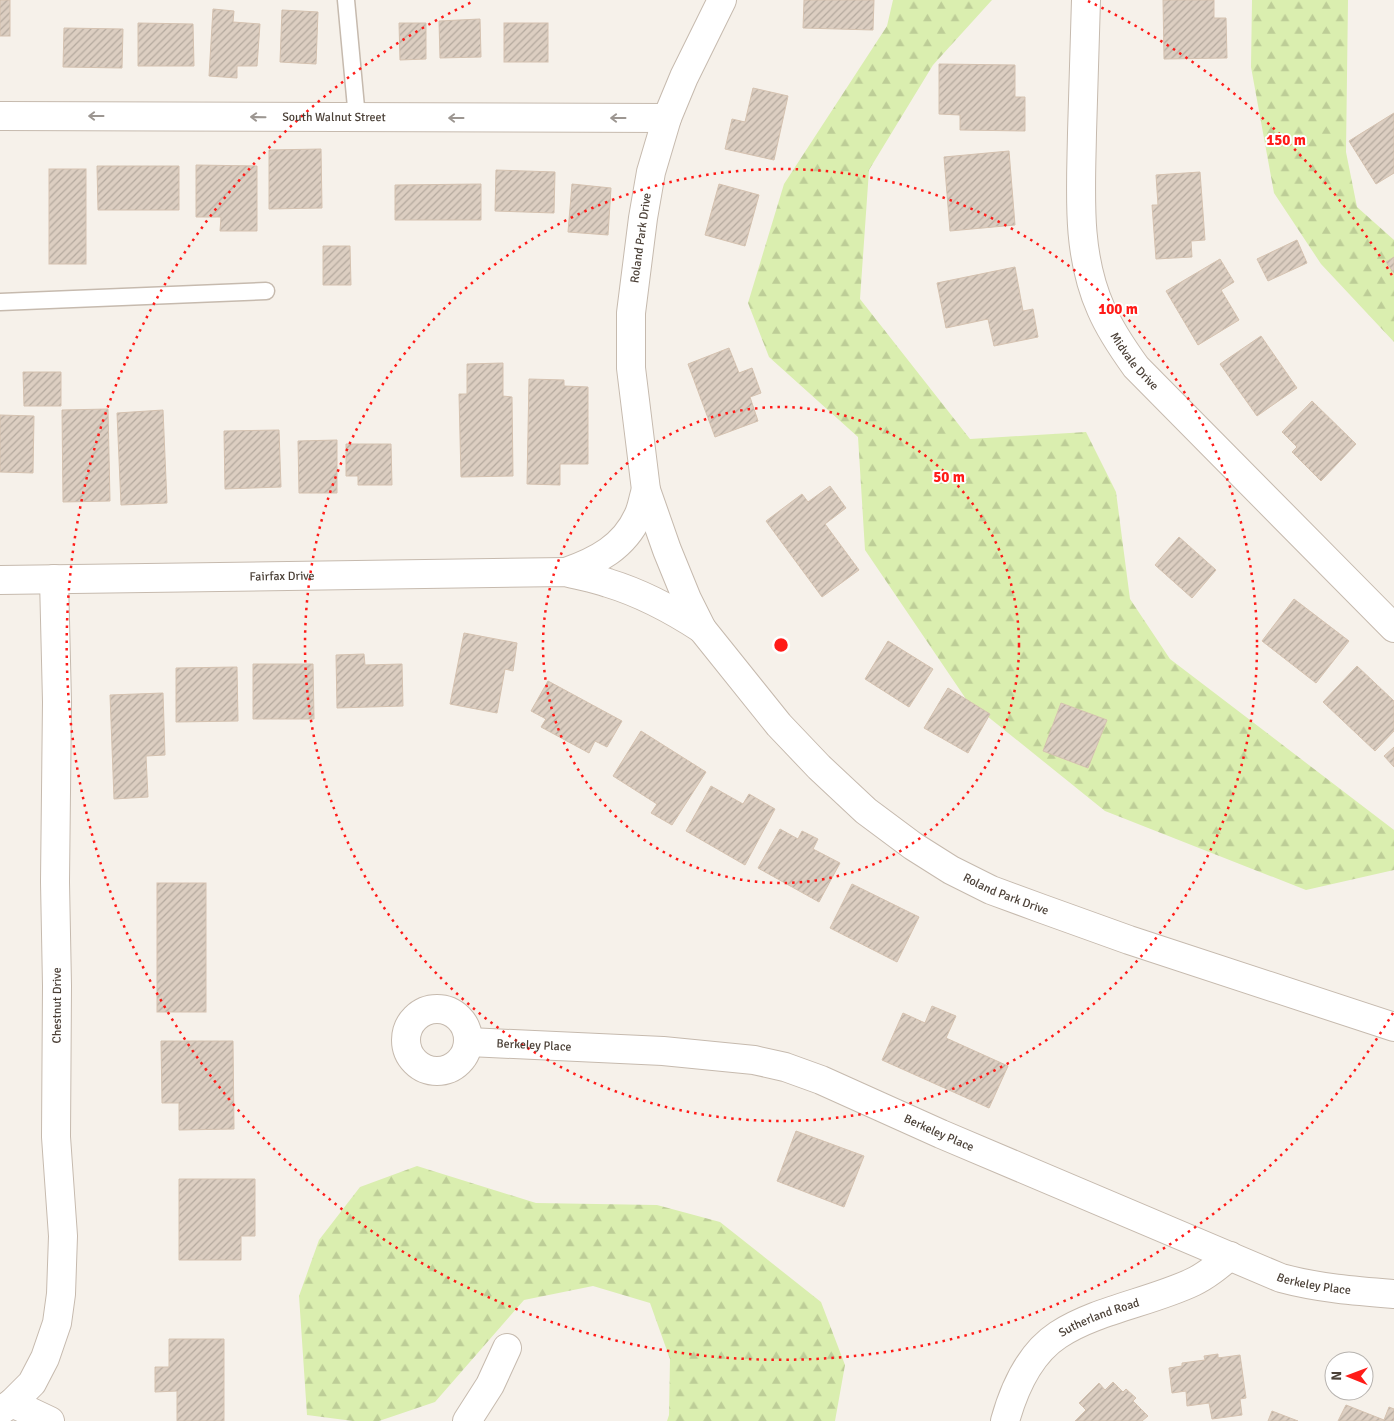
<svg xmlns="http://www.w3.org/2000/svg" width="1394" height="1421" font-family="Signika,sans-serif">
<defs>
<pattern id="forest-firs" width="22" height="20" patternUnits="userSpaceOnUse" patternTransform="scale(1.25)"><rect width="22" height="20" fill="#daeeaf"/><path d="M5 1l3.5 6h-7zM16 11l3.5 6h-7z" fill="#bdcd97"/></pattern>
<pattern id="building-hatch" width="6" height="6" patternUnits="userSpaceOnUse" patternTransform="scale(1.25)"><rect width="6" height="6" fill="#dccec1"/><path d="M-1 1l2-2M0 6l6-6M5 7l2-2" fill="none" stroke="#b4a99e"/></pattern>
</defs>
<rect width="100%" height="100%" fill="#f6f1ea"/>
<!-- forest -->
<g fill="url(#forest-firs)">
<polygon points="893,0 992,0 933,65 869,170 860,299 970,439 1086,432 1116,492 1130,599 1170,659 1394,830 1394,870 1306,890 1105,811 966,699 865,550 858,437 769,357 748,303 784,184 887,26"/>
<polygon points="1252,0 1348,0 1346,152 1357,207 1394,240 1394,342 1321,264 1274,193 1251,67"/>
<polygon points="417,1166 536,1203 657,1205 720,1222 821,1302 845,1365 835,1421 667,1421 669,1415 670,1359 650,1303 593,1286 524,1300 435,1402 379,1421 353,1421 307,1415 299,1296 319,1240 360,1187"/>
</g>
<!-- building -->
<g fill="url(#building-hatch)" stroke="#d5c2b0">
<rect x="0" y="0" width="10" height="36"/>
<polygon points="804,0 874,0 873,30 803,28"/>
<polygon points="1163,0 1214,0 1214,18 1226,18 1227,58 1164,59"/>
<polygon points="213,9 234,11 233,22 260,24 257,66 237,66 237,78 209,76"/>
<polygon points="282,10 318,12 316,64 280,62"/>
<polygon points="480,19 481,57 440,58 439,21"/>
<polygon points="138,23 193,24 194,66 138,66"/>
<polygon points="399,23 426,23 426,59 400,60"/>
<rect x="504" y="23" width="44" height="39"/>
<polygon points="64,28 123,29 122,68 63,67"/>
<polygon points="939,64 1015,65 1015,97 1025,97 1025,131 960,130 960,115 939,114"/>
<polygon points="753,88 788,96 774,160 725,149 732,119 745,122"/>
<polygon points="1394,113 1394,173 1376,184 1349,141"/>
<polygon points="321,149 322,208 269,209 269,150"/>
<polygon points="1009,151 1015,225 950,231 944,157"/>
<polygon points="196,165 257,166 257,231 220,231 221,217 196,217"/>
<polygon points="97,166 179,166 179,210 98,210"/>
<rect x="49" y="169" width="37" height="95"/>
<polygon points="496,170 555,172 554,213 495,211"/>
<polygon points="1200,172 1205,240 1191,241 1192,257 1156,259 1152,205 1158,205 1156,175"/>
<polygon points="481,184 481,220 395,220 395,185"/>
<polygon points="572,184 611,188 608,235 568,232"/>
<polygon points="719,184 759,195 745,246 705,235"/>
<polygon points="1297,240 1307,263 1268,281 1257,259"/>
<polygon points="323,246 350,246 351,285 323,285"/>
<polygon points="1394,257 1394,273 1386,262"/>
<polygon points="1220,259 1234,282 1221,290 1239,320 1198,345 1166,291"/>
<polygon points="1015,267 1023,311 1033,309 1038,337 994,346 988,319 946,328 937,283"/>
<polygon points="1261,336 1297,388 1257,416 1220,364"/>
<polygon points="729,348 739,373 752,368 761,393 750,397 758,421 715,437 688,364"/>
<polygon points="503,363 503,396 512,397 513,476 461,477 459,394 467,394 467,364"/>
<polygon points="23,372 61,372 61,406 24,406"/>
<polygon points="529,379 564,380 564,386 588,387 588,464 560,464 560,485 527,484"/>
<polygon points="1312,401 1356,444 1321,481 1292,452 1297,447 1282,432"/>
<polygon points="108,409 110,501 63,502 62,410"/>
<polygon points="163,410 167,503 121,505 117,413"/>
<polygon points="0,415 34,416 33,473 0,472"/>
<polygon points="279,430 281,487 225,489 224,431"/>
<polygon points="337,440 337,493 299,493 298,441"/>
<polygon points="346,444 391,444 392,485 358,485 358,476 346,476"/>
<polygon points="830,486 846,508 825,524 859,570 822,597 766,521 802,494 808,502"/>
<polygon points="1179,537 1216,570 1192,598 1155,565"/>
<polygon points="1294,599 1349,641 1316,683 1262,641"/>
<polygon points="464,633 517,643 513,671 505,669 497,713 450,704"/>
<polygon points="888,641 933,669 909,707 865,679"/>
<polygon points="364,654 365,665 402,664 403,706 337,708 336,655"/>
<polygon points="253,664 313,664 314,719 253,719"/>
<polygon points="1357,666 1394,701 1394,731 1375,751 1323,702"/>
<polygon points="237,667 238,721 176,722 176,668"/>
<polygon points="548,681 622,721 607,747 595,741 589,753 541,727 546,719 531,711"/>
<polygon points="948,688 990,714 968,753 924,728"/>
<polygon points="163,693 165,755 146,756 148,797 114,799 110,695"/>
<polygon points="1061,703 1107,720 1088,768 1043,751"/>
<polygon points="641,731 706,772 672,825 651,813 657,804 613,776"/>
<polygon points="1394,747 1394,767 1384,756"/>
<polygon points="711,786 743,804 749,794 775,809 745,865 686,831"/>
<polygon points="780,829 798,839 802,831 818,839 813,849 840,863 819,902 758,868"/>
<rect x="157" y="883" width="49" height="129"/>
<polygon points="852,884 919,917 897,962 830,928"/>
<polygon points="932,1006 956,1016 946,1038 1008,1066 989,1108 882,1060 903,1013 925,1023"/>
<polygon points="161,1041 233,1041 234,1129 179,1130 179,1103 162,1103"/>
<polygon points="796,1131 864,1156 844,1207 777,1181"/>
<polygon points="179,1179 255,1179 255,1236 241,1236 241,1260 179,1260"/>
<polygon points="169,1339 224,1339 224,1421 177,1421 177,1391 155,1392 155,1367 169,1367"/>
<polygon points="1218,1354 1218,1358 1240,1355 1246,1398 1240,1399 1242,1415 1212,1419 1209,1403 1187,1406 1186,1391 1172,1393 1169,1368 1182,1366 1182,1363 1205,1360 1204,1356"/>
<polygon points="1113,1382 1123,1392 1126,1389 1136,1398 1133,1401 1148,1416 1142,1421 1075,1421 1086,1410 1079,1403 1099,1383 1105,1390"/>
<polygon points="1346,1405 1384,1420 1389,1407 1394,1409 1394,1421 1338,1421"/>
<polygon points="1272,1411 1298,1421 1268,1421"/>
</g>
<g fill="none" stroke-linecap="round" stroke-linejoin="round">
<!-- service casing -->
<g stroke="#c6baae" stroke-width="19">
<g id="service">
<polyline points="346,0 357,118"/>
<polyline points="0,302 266,291"/>
</g>
</g>
<!-- minor casing -->
<g stroke="#c6baae" stroke-width="30">
<g id="minor">
<path id="s1" d="M722,0L684,77L667,118L651,172L643,218L631,313V368L646,490L667,550L687,599L702,629L779,725L819,767L866,811L913,846L951,870L991,890L1040,908L1129,940L1394,1027"/>
<path id="s2" d="M1086,0C1085,44 1083,89 1082,133C1081,192 1076,253 1101,309C1110,330 1123,349 1136,367L1394,628"/>
<path id="s3" d="M0,116L667,118"/>
<path d="M566,572C597,561 624,547 638,516C642,508 643,498 646,490"/>
<path id="s4" d="M0,580L566,572C580,576 594,578 608,583C641,593 673,610 702,629"/>
<circle cx="437" cy="1040" r="31"/>
<path id="s5" d="M469,1042L663,1051L754,1060L785,1067L821,1080L941,1134L1281,1278C1318,1288 1355,1291 1394,1294"/>
<polyline points="12,1403 50,1421"/>
<path id="s6" d="M0,1411L12,1403L32,1383L45,1358L57,1323L61,1294L63,1236L56,1137L57,986L55,882L57,702L54,579"/>
<polyline points="467,1421 490,1385 507,1348"/>
<path id="s7" d="M1005,1421C1014,1389 1029,1354 1058,1335C1096,1310 1151,1302 1193,1282C1206,1276 1218,1266 1230,1256"/>
</g>
</g>
<!-- service -->
<use href="#service" stroke="#fff" stroke-width="16"/>
<!-- minor -->
<use href="#minor" stroke="#fff" stroke-width="28"/>
</g>
<!-- one-way arrows -->
<defs><path id="oneway-shaft" d="M-6 0H5M1.5-3L5.5 0L1.5 3" fill="none" stroke-width="1.6" stroke-linecap="round" stroke-linejoin="round" transform="scale(1.25)"/></defs>
<g stroke="#9c9691">
<use href="#oneway-shaft" transform="translate(96 116) rotate(180)"/>
<use href="#oneway-shaft" transform="translate(258 117) rotate(-179)"/>
<use href="#oneway-shaft" transform="translate(456 118) rotate(-180)"/>
<use href="#oneway-shaft" transform="translate(618 118) rotate(180)"/>
</g>
<!-- distance rings -->
<g fill="none" stroke="#ff1b18" stroke-width="2.5" stroke-dasharray="2.5 5">
<circle cx="781" cy="645" r="238"/>
<circle cx="781" cy="645" r="476"/>
<path d="M1393 1013A714 714 0 1 1 474 1M1088 1A714 714 0 0 1 1393 277"/>
</g>
<g text-anchor="middle" dominant-baseline="central" stroke-width="4" stroke-linejoin="round" paint-order="stroke">
<!-- street labels -->
<g font-size="12" fill="#4b4037" stroke="#fff">
<text stroke="none"><textPath href="#s3" startOffset="334">South Walnut Street</textPath></text>
<text transform="translate(641 238) rotate(-82)">Roland Park Drive</text>
<text stroke="none"><textPath href="#s2" startOffset="374">Midvale Drive</textPath></text>
<text stroke="none"><textPath href="#s4" startOffset="282">Fairfax Drive</textPath></text>
<text stroke="none"><textPath href="#s1" startOffset="1066">Roland Park Drive</textPath></text>
<text stroke="none"><textPath href="#s6" startOffset="426">Chestnut Drive</textPath></text>
<text stroke="none"><textPath href="#s5" startOffset="65">Berkeley Place</textPath></text>
<text stroke="none"><textPath href="#s5" startOffset="485">Berkeley Place</textPath></text>
<text stroke="none"><textPath href="#s5" startOffset="890">Berkeley Place</textPath></text>
<text stroke="none"><textPath href="#s7" startOffset="148">Sutherland Road</textPath></text>
</g>
</g>
<circle cx="781" cy="645" r="8" fill="#ff1b18" stroke="#fff" stroke-width="2.5"/>
<g font-size="15" text-anchor="middle" font-weight="bold" fill="#ff1b18" stroke="#fff" stroke-width="4" stroke-linejoin="round" paint-order="stroke">
<text x="1286" y="145">150 m</text>
<text x="1118" y="314">100 m</text>
<text x="949" y="482">50 m</text>
</g>
<!-- north arrow -->
<g transform="translate(1349 1376) rotate(271)"><circle r="24" fill="#ffffff" stroke="#b7b3af"/>
<path d="M0-4L9 19L0 12L-9 19Z" fill="#ff1b18"/>
<text y="-8" font-size="14" font-weight="bold" text-anchor="middle" fill="#4b4037">N</text>
</g>
</svg>
